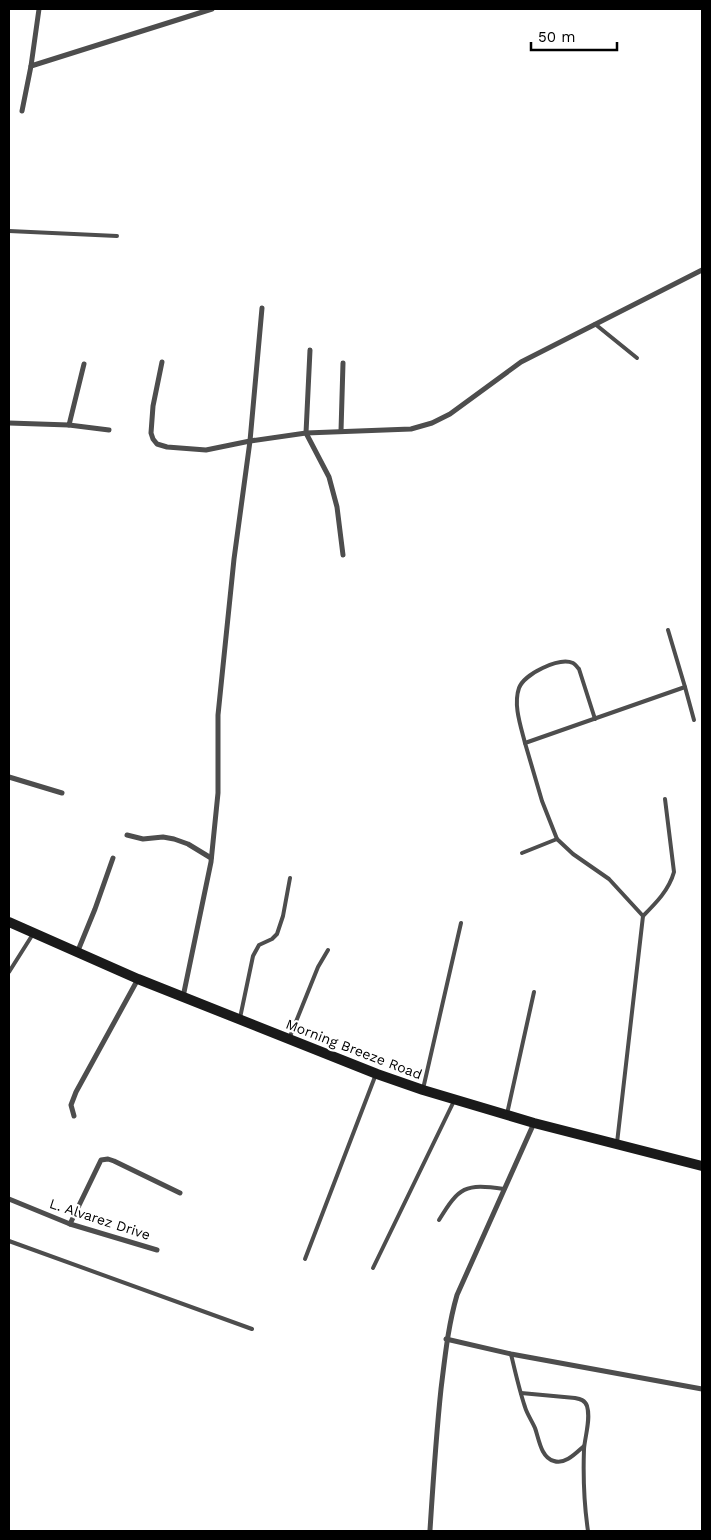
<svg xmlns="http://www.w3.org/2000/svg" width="711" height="1540" font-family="'Work Sans',sans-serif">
<rect width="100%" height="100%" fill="#fff"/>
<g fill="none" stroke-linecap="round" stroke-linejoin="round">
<!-- service -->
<g stroke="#4d4d4d" stroke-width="4">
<polyline points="9,231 117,236"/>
<polyline points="595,324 637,358"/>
<polyline points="685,687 694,720"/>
<path d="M525,743C521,727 513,705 519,688C524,674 559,657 573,663C575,664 578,668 579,669L595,719"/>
<polyline points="557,839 542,801 525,743 685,687 668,630"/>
<polyline points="522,853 557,839 573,854 609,879 643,916"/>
<polyline points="9,972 33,934"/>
<polyline points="240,1018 253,956 259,945 272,939 277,934 283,916 290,878"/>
<polyline points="289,1039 318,967 328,950"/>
<polyline points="423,1089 461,923"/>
<polyline points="507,1114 534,992"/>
<path d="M617,1143L643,916C656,903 669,890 674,872L665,799"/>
<path d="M439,1220C459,1187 465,1183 504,1189"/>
<polyline points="9,1241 252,1329"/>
<polyline points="305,1259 376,1074"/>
<polyline points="373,1268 454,1101"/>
<path d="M511,1354C515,1371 519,1389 525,1407C527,1414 532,1421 535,1428C539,1439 541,1458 554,1461C565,1465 576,1453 584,1446"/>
<path d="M521,1393L575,1398C580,1399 585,1400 587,1406C591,1419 585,1436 584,1449C583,1477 584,1504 588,1531"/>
</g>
<!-- minor -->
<g stroke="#4d4d4d" stroke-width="5">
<polyline points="39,9 31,66 212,9"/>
<polyline points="22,111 31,66"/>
<polyline points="310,350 306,433 329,477 337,507 343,555"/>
<polyline points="162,362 153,406 151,433 153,439 157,444 167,447 206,450 250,441 306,433 411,429 432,423 450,414 521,362 702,270"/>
<polyline points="9,423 69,425 84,364"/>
<polyline points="69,425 109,430"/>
<polyline points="341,431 343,363"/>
<polyline points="9,777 62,793"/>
<polyline points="127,835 143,839 163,837 174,839 188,844 211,858"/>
<polyline points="77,953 95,909 113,858"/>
<polyline points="183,997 211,862 218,793 218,715 223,666 234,559 250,441 262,308"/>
<polyline points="74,1116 71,1105 76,1092 138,979"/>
<polyline points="9,1199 70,1224 157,1250"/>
<polyline points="70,1224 101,1160 108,1159 114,1161 180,1193"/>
<polyline points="446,1339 511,1354 702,1389"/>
<path d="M430,1530C433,1483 436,1436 441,1389C445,1357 448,1326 457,1295L534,1123"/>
</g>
<!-- secondary -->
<polyline stroke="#1a1a1a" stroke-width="10" points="9,922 138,979 377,1074 423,1090 534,1123 702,1166"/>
</g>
<g text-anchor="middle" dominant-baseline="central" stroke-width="4.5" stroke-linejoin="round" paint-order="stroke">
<!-- street labels -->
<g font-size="14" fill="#000" stroke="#fff">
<text transform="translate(354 1049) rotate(21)">Morning Breeze Road</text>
<text transform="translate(100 1219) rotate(18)">L. Alvarez Drive</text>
</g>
</g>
<!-- border -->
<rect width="711" height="1540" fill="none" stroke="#000000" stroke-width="20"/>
<!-- scale -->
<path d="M531 42v8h86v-8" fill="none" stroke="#000000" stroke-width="2.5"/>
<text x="538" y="42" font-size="15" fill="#000000" stroke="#ffffff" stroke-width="4" paint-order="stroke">50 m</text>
</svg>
